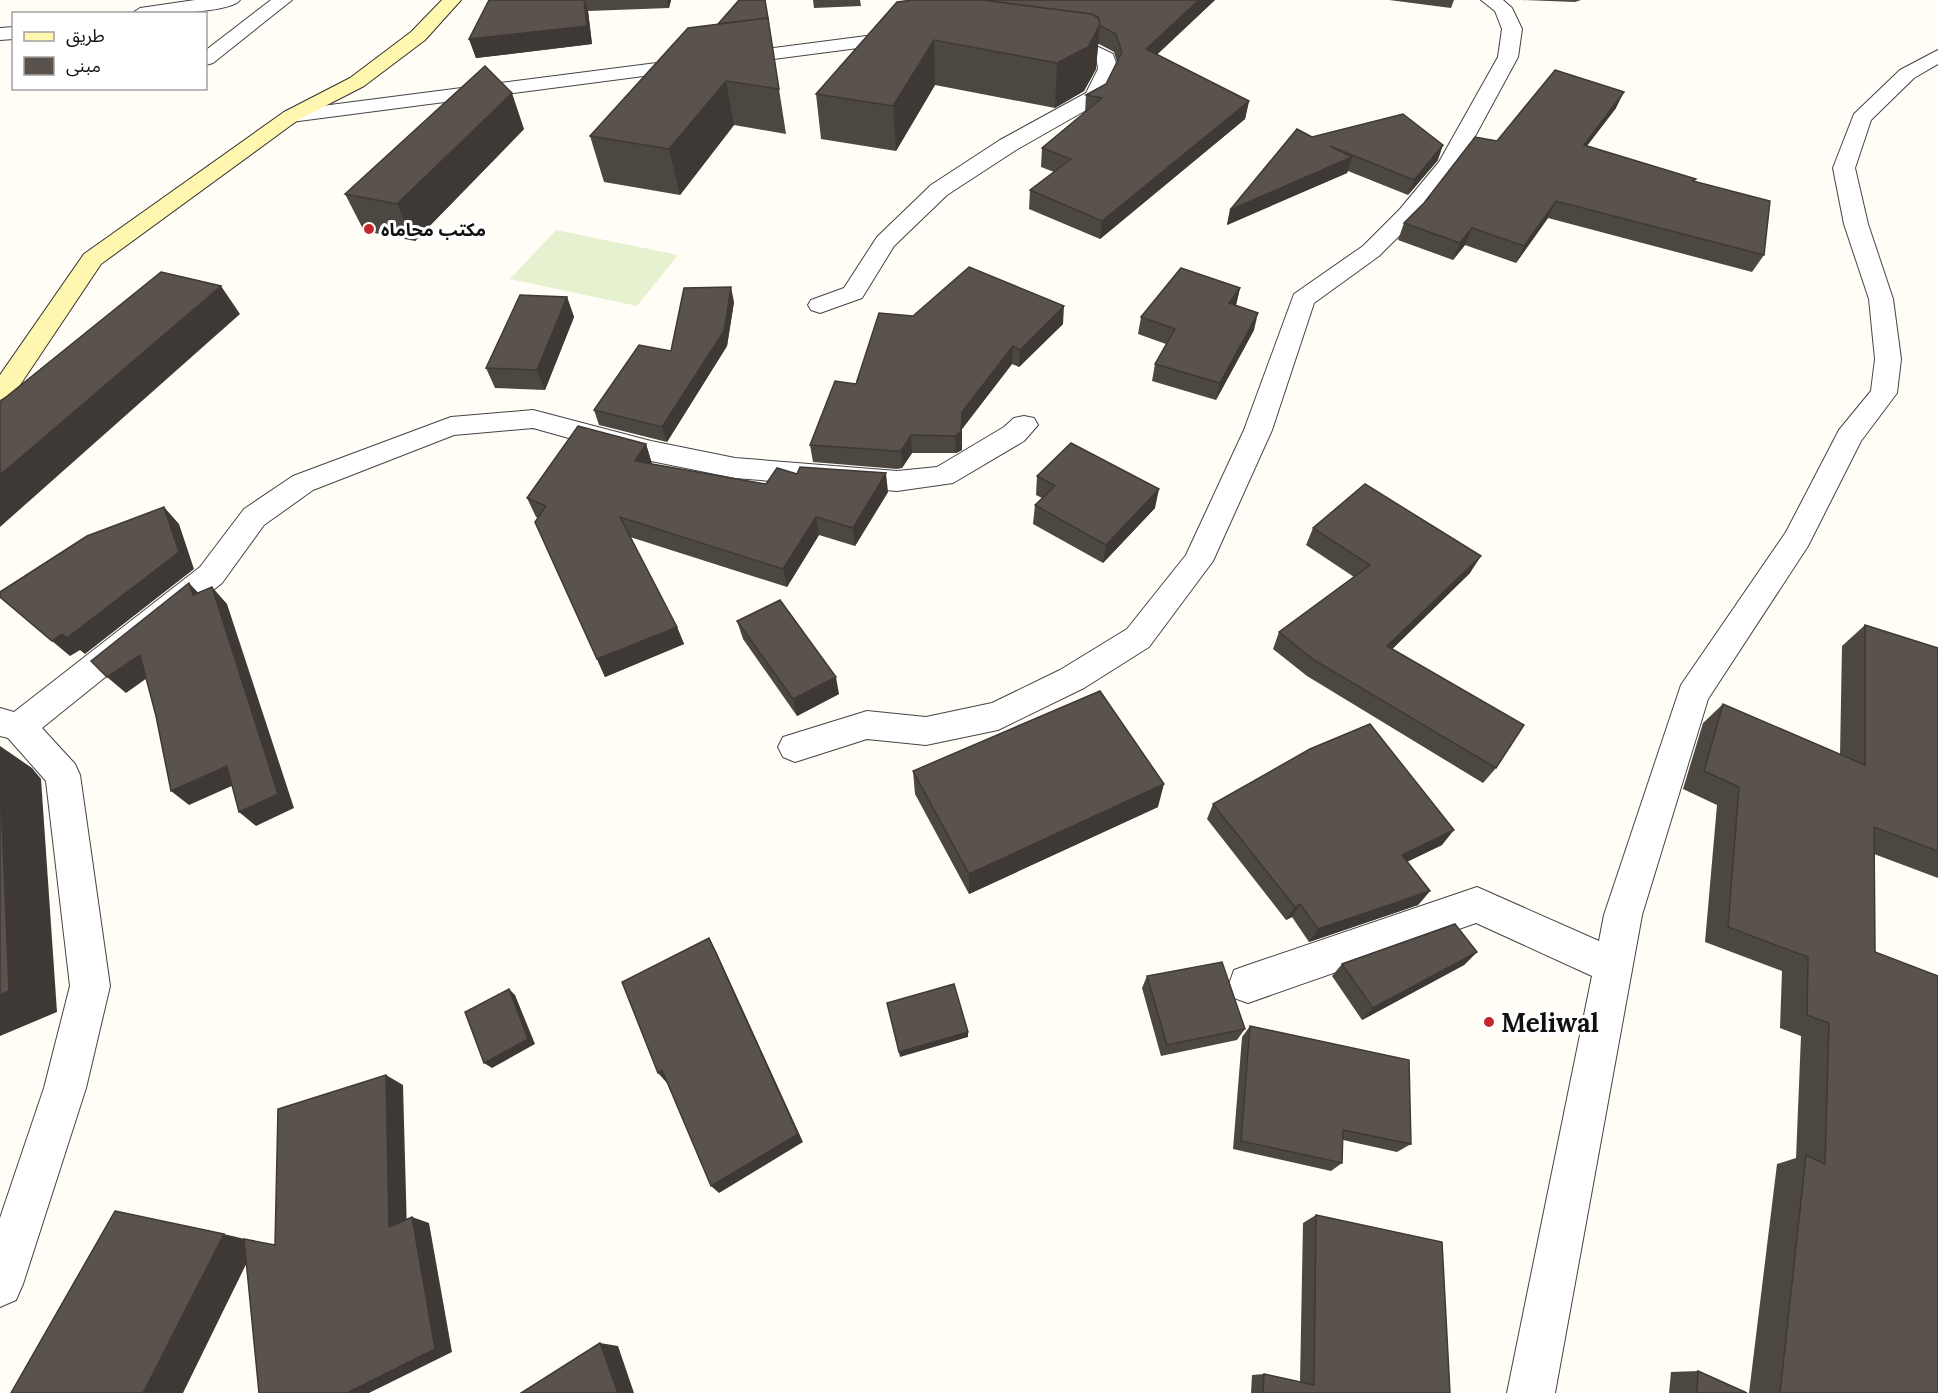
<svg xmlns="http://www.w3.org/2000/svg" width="1938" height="1393" font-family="Lora,'Noto Sans Arabic',serif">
<rect width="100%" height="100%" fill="#fffdf5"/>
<!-- pitch -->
<polygon fill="#e6f2cf" points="556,230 678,255 637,306 510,279"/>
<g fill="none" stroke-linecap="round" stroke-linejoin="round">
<!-- street casing -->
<g stroke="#444" stroke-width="2">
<g id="street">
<path d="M195,0H240C230,14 150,14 131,14L140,8Z"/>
<polygon points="271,0 292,0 213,63 206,65 206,50"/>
<polygon points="1481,0 1503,0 1512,8 1522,29 1518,57 1460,164 1416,219 1379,256 1314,303 1272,430 1213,561 1149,647 1084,688 998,730 926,745 867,739 795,762 783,757 778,747 783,737 867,711 926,717 992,703 1060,670 1127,629 1186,555 1244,430 1294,294 1363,246 1400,209 1439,162 1498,57 1502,29 1495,11"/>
<polygon points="14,27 14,39 0,40 0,28"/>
<polygon points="905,31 912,33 915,37 912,41 291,122 284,120 281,116 284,112 291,110"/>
<polygon points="1054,39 1094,45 1113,54 1118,69 1102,101 1016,150 947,195 894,246 862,298 820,313 811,310 808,305 811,300 844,288 877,237 931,185 1000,140 1086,93 1098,69 1097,61 1089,56 1047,49 1044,45"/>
<polygon points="1938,50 1938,64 1914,78 1871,120 1855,168 1868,224 1893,299 1901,359 1897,393 1861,441 1808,546 1708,699 1642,915 1555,1393 1507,1393 1592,976 1476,923 1248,1003 1234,998 1229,984 1234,970 1248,965 1477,887 1599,941 1604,915 1681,685 1786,532 1839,430 1871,391 1875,359 1869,299 1844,224 1833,168 1854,114 1900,70"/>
<polygon points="533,410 651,441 735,458 897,471 937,467 1004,427 1014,418 1024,416 1034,418 1038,425 1024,441 953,483 897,491 735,478 651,461 533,428 454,435 313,490 264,525 222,583 42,728 75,764 80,775 110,986 86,1088 23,1284 16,1300 0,1307 0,1218 44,1088 70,986 46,781 8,738 0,736 0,708 14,712 200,567 244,509 293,476 451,417"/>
</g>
</g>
<!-- secondary casing -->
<g stroke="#333" stroke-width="2">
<polygon id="secondary" points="442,0 461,0 425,40 364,86 298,120 101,264 16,391 0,400 0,375 84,254 284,112 350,78 411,32"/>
</g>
<!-- street -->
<use href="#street" fill="#fff" fill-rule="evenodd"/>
<!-- secondary -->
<use href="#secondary" fill="#fff6b0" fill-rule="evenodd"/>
</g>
<!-- wall -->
<g fill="#4d4742">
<polygon points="489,0 671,0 669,8 588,11 592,44 476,58 469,39"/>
<polygon points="813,0 860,0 861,6 814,8"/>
<polygon points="1215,0 1157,54 1249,101 1245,119 1100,239 1029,209 1030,190 1054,172 1041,167 1042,148 1085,113 1086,95 1106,84 1117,62 1114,52 1101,45 1098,44 1096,69 1084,91 1055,108 935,85 896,151 821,139 816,94 897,2"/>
<polygon points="1389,0 1454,0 1451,8"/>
<polygon points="1521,0 1581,0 1575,2"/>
<polygon points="688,28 779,89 786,134 734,125 680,195 604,182 590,136"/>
<polygon points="1616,108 1587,146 1694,182 1764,255 1752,272 1548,218 1516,263 1465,245 1453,260 1398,240 1404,223 1497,141"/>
<polygon points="524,129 415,241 364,231 345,194"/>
<polygon points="1312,137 1438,160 1408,195 1348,171 1347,173 1227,225 1230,210"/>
<polygon points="1240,288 1236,305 1254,330 1216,400 1152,381 1155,364 1166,344 1138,334 1141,317"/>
<polygon points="567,297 574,317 545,390 495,388 486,368"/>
<polygon points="734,302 727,346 667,442 599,425 594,410 671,351"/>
<polygon points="913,316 1063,324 1019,367 1012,364 962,429 962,450 956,453 912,453 902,468 897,469 813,462 810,445 856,384"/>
<polygon points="646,444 652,464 766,484 797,474 888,492 855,546 819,535 787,587 630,537 677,627 684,644 605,677 597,659 538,518 536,517 527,498"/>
<polygon points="1037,476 1155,508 1103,563 1033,524 1035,505 1042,498 1036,495"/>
<polygon points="1313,528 1470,573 1392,649 1496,768 1483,783 1307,676 1273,649 1279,632 1354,577 1306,545"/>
<polygon points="737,621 839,694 797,716 743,639"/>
<polygon points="1865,625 1938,648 1938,878 1874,854 1875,952 1938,1393 1749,1393 1777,1164 1796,1158 1801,1036 1780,1028 1782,971 1705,942 1717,805 1683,789 1703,723 1723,704 1840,755 1842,646"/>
<polygon points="913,771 1158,807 969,894 915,794"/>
<polygon points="1213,804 1442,845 1407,862 1430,891 1418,905 1309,942 1292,917 1286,920 1207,819"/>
<polygon points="1477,952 1464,965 1362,1020 1332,976 1342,964"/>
<polygon points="1147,976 1245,1029 1237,1040 1161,1056 1142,988"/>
<polygon points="1250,1026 1411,1144 1397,1152 1343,1140 1342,1163 1331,1171 1233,1149 1242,1037"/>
<polygon points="1316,1215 1450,1393 1251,1393 1252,1375 1264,1374 1300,1382 1303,1223"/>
<polygon points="1698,1371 1747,1393 1669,1393 1671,1372"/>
</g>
<!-- shaded-wall -->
<g fill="#3f3936">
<polygon points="585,0 588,11 592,44 476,58 469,39"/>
<polygon points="667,0 671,0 669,8"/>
<polygon points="1199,0 1215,0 1144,67 1146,49"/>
<polygon points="1100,24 1096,69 1084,91 1055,108 1057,63"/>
<polygon points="934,40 935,85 896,151 893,106"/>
<polygon points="726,81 734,125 680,195 669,149"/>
<polygon points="1624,92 1616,108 1575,161 1584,145"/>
<polygon points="512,93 524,129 415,241 397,204"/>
<polygon points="1249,101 1245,119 1100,239 1102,221"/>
<polygon points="1443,145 1438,160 1408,195 1414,180"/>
<polygon points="1352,157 1347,173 1227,225 1230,210"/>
<polygon points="1556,201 1548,218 1516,263 1524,246"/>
<polygon points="1472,228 1465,245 1453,260 1460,243"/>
<polygon points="221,286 240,314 0,527 0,475"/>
<polygon points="731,287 734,302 727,346 667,442 662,427"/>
<polygon points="1240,288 1236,305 1229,303"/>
<polygon points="567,297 574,317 545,390 537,370"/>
<polygon points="1064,306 1063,324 1019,367 1020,350"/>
<polygon points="1258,313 1254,330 1216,400 1220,383"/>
<polygon points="1013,346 1012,364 962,429 962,450 956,453 955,436 962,412"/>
<polygon points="911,435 912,453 902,468 901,451"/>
<polygon points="646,444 652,464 635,461"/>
<polygon points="886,473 888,492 855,546 853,528"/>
<polygon points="1159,489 1155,508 1103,563 1106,545"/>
<polygon points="164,507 179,524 194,569 85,654 80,650 70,656 52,641"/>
<polygon points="816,517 819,535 787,587 783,569"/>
<polygon points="1481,556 1470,573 1378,663 1387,646"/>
<polygon points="189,583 205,600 193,595"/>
<polygon points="212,587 227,604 294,808 256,826 239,812"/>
<polygon points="677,627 684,644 605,677 597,659"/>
<polygon points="140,655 157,671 126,693 107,677"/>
<polygon points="836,677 839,694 797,716 793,699"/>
<polygon points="0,746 32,768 41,779 57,1012 0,1036"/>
<polygon points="227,766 243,781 189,805 171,791"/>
<polygon points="1164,784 1158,807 969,894 969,874"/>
<polygon points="1454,830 1442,845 1391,869 1402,855"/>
<polygon points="1430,891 1418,905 1309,942 1318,929"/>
<polygon points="1300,904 1292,917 1286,920 1295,907"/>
<polygon points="709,938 716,951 803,1142 719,1193 711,1186"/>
<polygon points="1477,952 1464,965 1362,1020 1373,1008"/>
<polygon points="509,989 515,995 535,1044 492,1068 484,1063"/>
<polygon points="968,1032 968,1037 900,1057 899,1052"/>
<polygon points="662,1070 671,1080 667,1083 658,1073"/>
<polygon points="386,1075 403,1085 407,1233 389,1227"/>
<polygon points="412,1217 429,1223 452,1352 369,1393 347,1393"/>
<polygon points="224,1234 257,1242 183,1393 143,1393"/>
<polygon points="600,1343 618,1346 634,1393 618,1393"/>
</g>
<!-- building -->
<g fill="#5a524d" stroke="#3f3936" stroke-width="1.5">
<polygon points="489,0 584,0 587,26 469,39"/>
<polygon points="739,0 765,0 768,18 718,24"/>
<polygon points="912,0 983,0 1092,14 1099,18 1100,24 1088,47 1057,63 934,40 893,106 816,94 897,2"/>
<polygon points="983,0 1199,0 1146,49 1249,101 1102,221 1030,190 1071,159 1042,148 1102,98 1086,95 1106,84 1122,52 1116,34 1103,27 1100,27 1099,18 1092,14"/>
<polygon points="768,18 779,89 726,81 669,149 590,136 688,28"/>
<polygon points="485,66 512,93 397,204 345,194"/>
<polygon points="1555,70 1624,92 1584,145 1696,179 1693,181 1770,201 1764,255 1556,201 1524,246 1472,228 1460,243 1404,223 1424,203 1475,137 1497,141"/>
<polygon points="1403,114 1443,145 1414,180 1330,146 1352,157 1230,210 1297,129 1312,137"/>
<polygon points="969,267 1064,306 1020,350 1013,346 962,412 961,432 955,436 911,435 901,451 896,451 810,445 835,381 856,384 879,313 913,316"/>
<polygon points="1181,268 1240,288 1229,303 1258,313 1220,383 1155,364 1175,329 1141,317"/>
<polygon points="161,272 221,286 0,475 0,402"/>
<polygon points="731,287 724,331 662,427 594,410 639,345 671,351 684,288"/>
<polygon points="520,295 567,297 537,370 486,368"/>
<polygon points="578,426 646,444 635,461 766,484 777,468 797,474 800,467 886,473 853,528 816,517 783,569 620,517 677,627 597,659 535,522 546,506 527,498"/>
<polygon points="1071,443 1159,489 1106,545 1035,505 1055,486 1037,476"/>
<polygon points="1365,484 1481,556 1387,646 1524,725 1496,768 1314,660 1279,632 1370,565 1313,528"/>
<polygon points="164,507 179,552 67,638 62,634 52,641 0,597 0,592 87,536"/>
<polygon points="189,583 193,595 212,587 278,794 239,812 227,766 171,791 156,716 140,655 107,677 91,661"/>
<polygon points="780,600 836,677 793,699 737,621"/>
<polygon points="1865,625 1938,648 1938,851 1874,827 1875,952 1938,976 1938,1393 1780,1393 1806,1155 1825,1164 1829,1023 1807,1015 1808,957 1728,927 1739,787 1704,771 1723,704 1865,765"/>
<polygon points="1100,691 1164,784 969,874 913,771"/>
<polygon points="1370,724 1454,830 1402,855 1430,891 1318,929 1300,904 1295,907 1213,804 1310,749"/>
<polygon points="0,771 9,991 0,995"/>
<polygon points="1455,924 1477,952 1373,1008 1342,964"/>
<polygon points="709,938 798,1134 711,1186 662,1070 658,1073 622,982"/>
<polygon points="1222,962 1245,1029 1167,1045 1147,976"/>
<polygon points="954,984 968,1032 899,1052 887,1003"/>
<polygon points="509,989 528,1039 484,1063 465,1012"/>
<polygon points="1250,1026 1409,1060 1411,1144 1343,1130 1342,1163 1241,1141"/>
<polygon points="386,1075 389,1227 412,1217 435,1349 347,1393 259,1393 244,1239 275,1245 278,1109"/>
<polygon points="115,1211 224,1234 143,1393 11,1393"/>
<polygon points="1316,1215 1442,1242 1450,1393 1263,1393 1264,1374 1314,1385"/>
<polygon points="600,1343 618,1393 521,1393"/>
<polygon points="1698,1371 1747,1393 1697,1393"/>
</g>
<!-- markers -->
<g fill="#c4262e" stroke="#fff" stroke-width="2">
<circle cx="369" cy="229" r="6"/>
<circle cx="1489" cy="1022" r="6"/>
</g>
<g text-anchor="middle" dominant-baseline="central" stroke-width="6" stroke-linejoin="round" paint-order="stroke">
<!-- far-poi labels -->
<g font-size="18" font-weight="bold" fill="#111" stroke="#fff" text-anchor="start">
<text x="381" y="229">مكتب محاماه</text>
</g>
<!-- near-poi labels -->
<g font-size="26" font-weight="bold" fill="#111" stroke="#fff" text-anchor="start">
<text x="1501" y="1022">Meliwal</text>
</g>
</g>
<!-- legend -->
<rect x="12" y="12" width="195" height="78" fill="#ffffff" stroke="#a0a0a0" stroke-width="1.5"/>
<rect x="24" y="32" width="30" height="9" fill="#fff6b0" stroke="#a0a0a0" stroke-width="1.5"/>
<text x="66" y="42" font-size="18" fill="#111111">طريق</text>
<rect x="24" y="57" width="30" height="18" fill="#5a524d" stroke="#a0a0a0" stroke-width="1.5"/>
<text x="66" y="72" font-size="18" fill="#111111">مبنى</text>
</svg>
